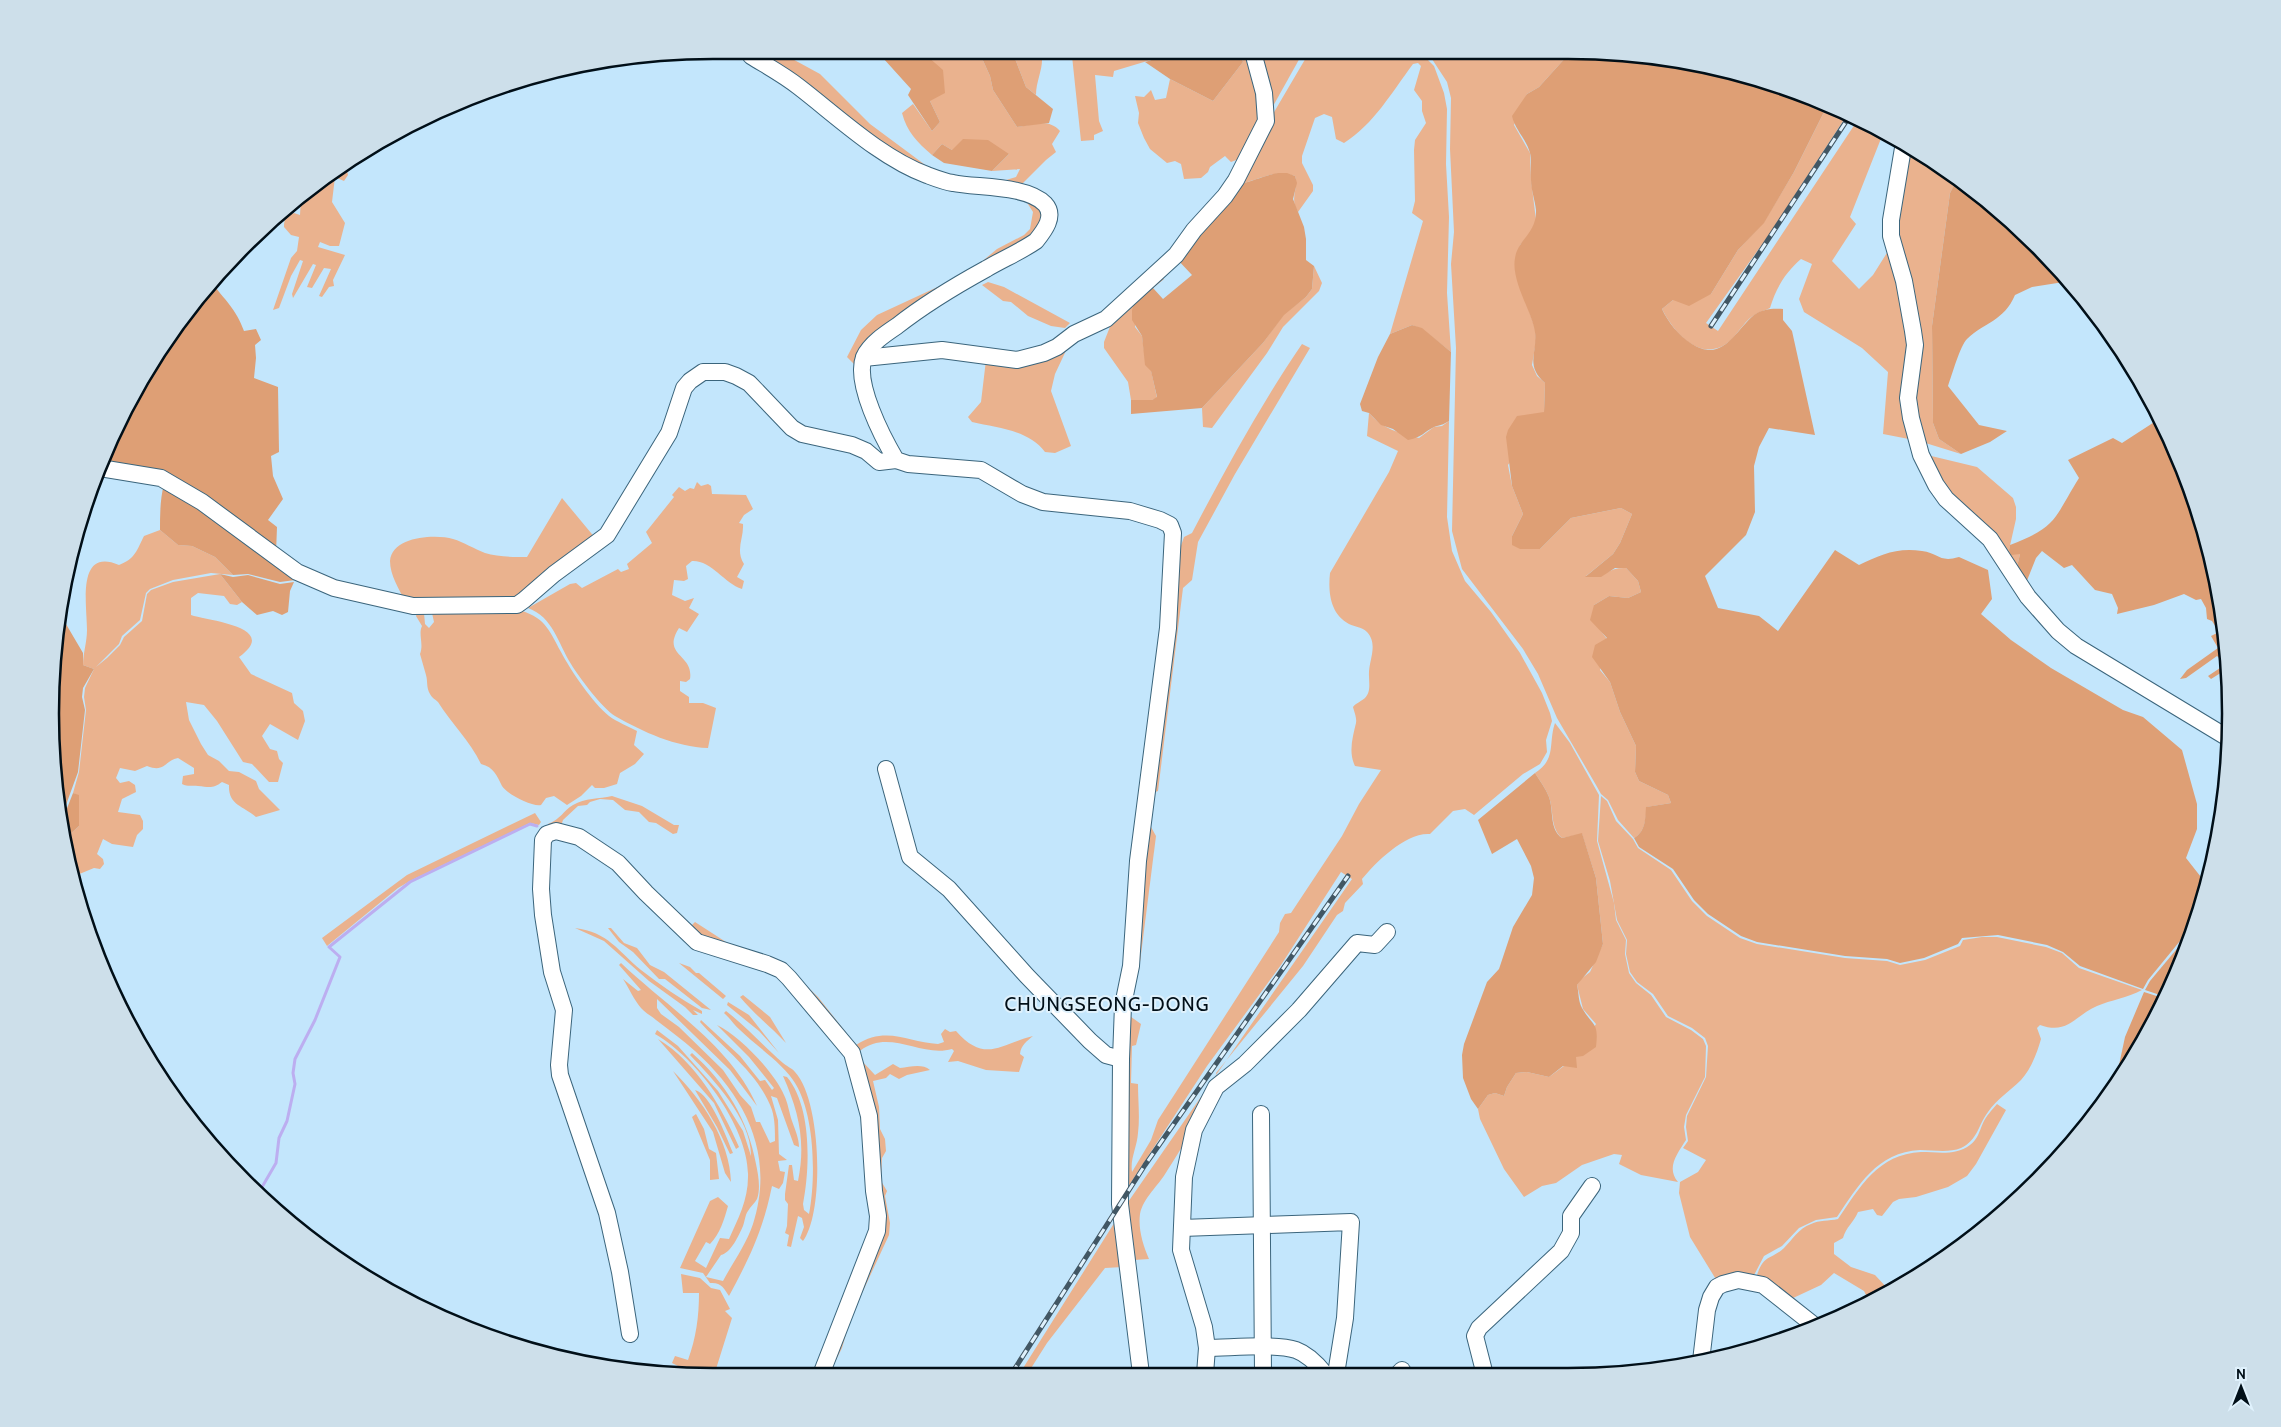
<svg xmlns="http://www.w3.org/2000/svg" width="2281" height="1427" font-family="Cabin,sans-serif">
<rect width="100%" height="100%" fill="#c3e6fc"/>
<!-- green -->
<g fill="#eab28e">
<path d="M755,56H787L820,74L870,124L932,170L956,177L1006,180L1016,177L1020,169L992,171L1009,154L952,150L942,144L932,155C917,142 907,132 902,113L913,104L932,131L940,122L930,101L927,56H981L990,76L993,90L1017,127C1032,125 1049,118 1060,131L1052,144L1056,152L1046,160L1017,189L928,173Z"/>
<path d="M1014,56H1042C1043,70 1036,81 1036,95L1026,87Z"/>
<polygon points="1072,56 1164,56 1114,71 1113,77 1095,75 1099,121 1103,131 1094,135 1094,140 1081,141"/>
<polygon points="1241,56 1251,56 1264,108 1244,157 1231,162 1225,156 1210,167 1208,172 1201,178 1184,179 1181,164 1175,161 1167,163 1150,149 1144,138 1138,123 1139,113 1135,96 1144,97 1151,90 1155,100 1166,98 1170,79 1213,101 1243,62"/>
<polygon points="1256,56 1301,56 1268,115"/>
<path d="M1307,56H1424L1434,66L1444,93L1447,109L1446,164L1449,217L1447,293L1451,352L1422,329L1412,325L1390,334L1423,221L1412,213L1415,201L1414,150L1415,140L1426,123L1422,111V101L1414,90L1421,66L1418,63L1413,64C1392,92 1374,124 1344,143L1336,139L1332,117L1324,114L1315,118L1302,156V163L1313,185V191L1298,212C1289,197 1299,190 1295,176C1274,168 1258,181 1238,184L1270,119Z"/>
<path d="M1430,56H1567L1539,87L1527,94L1514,125L1530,153L1531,180L1536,220L1531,232L1520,245L1515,270L1535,328L1536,341L1532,365L1537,376L1545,383L1544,412L1508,465L1512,486L1523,514L1512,536L1540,549L1571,518L1621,508L1632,514L1620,543L1613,554L1586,576C1605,578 1608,567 1626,568L1638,581L1641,592L1628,598L1609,596L1594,605L1600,630L1607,639L1600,670L1610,682L1620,712L1636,746L1635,772L1639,781L1668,795L1671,803L1647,807C1645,819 1646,831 1634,838L1618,820L1608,800L1601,794L1596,785L1557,718L1538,674L1523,649L1462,569L1452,531L1456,348L1451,264L1454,232L1450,149L1451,98L1447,82Z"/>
<path d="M1828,104L1847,115L1768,236L1706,323L1718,331L1857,121L1882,136L1850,217L1856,224L1832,261L1859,289L1873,275L1890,248L1905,311L1914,440L1883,434L1888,372L1862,348L1804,312L1799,299L1812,264L1801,259C1785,273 1776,288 1770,308C1765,311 1760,311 1756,314C1746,319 1739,332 1731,340C1703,365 1675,335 1662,309L1673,300L1711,294L1738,250L1764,222L1794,172Z"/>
<polygon points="1905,149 1957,179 1950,193 1932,326 1933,423 1939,439 1961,454 1919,441 1896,250"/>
<path d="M345,162L348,175L344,181L335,177L332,202L345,223L339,246H330L320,242L318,247L345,255L333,280L334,286L329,287L322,297L319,296L331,269L324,268L312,288L307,287L316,265L313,264L293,298L292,294L303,261L300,260L291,276L279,308L273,310L291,258L297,251L299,237L291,235L284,227C284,219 286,216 294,213L300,215L301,197Z"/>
<polygon points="1026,201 1043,209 1039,232 920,303 858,368 847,357 861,330 877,315 944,284 979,264 997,249 1024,235 1030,229 1033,212"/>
<polygon points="1314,266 1322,283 1319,291 1283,327 1267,353 1212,428 1203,427 1202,408 1263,343 1284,314 1306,297 1312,289"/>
<polygon points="988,282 1004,287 1070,323 1065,328 1051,326 1028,316 1011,302 1003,301 982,285"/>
<polygon points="1139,291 1135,327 1142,336 1146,365 1151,370 1157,398 1152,400 1131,400 1128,382 1104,348 1104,342 1115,314"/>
<path d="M1071,340L1055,374L1051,391L1071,446L1055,453L1045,452C1029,430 998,428 972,422L968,417L981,402L986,360Z"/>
<path d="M1302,344L1310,348L1235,474L1198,542L1192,580L1183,588L1158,791L1153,793L1175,563L1184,537L1192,533C1226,468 1261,404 1302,344Z"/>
<path d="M1369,413C1381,428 1401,434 1419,438L1434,427L1442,426L1449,421L1447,517L1452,551L1465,581L1491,612L1520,653L1542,693L1550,713L1552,721L1546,740L1547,752L1540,764L1523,774L1474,815L1465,809L1453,811L1430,834C1406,832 1376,862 1362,879L1363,884L1345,903L1343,911L1337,915L1303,966L1216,1073L1220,1082C1202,1112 1186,1142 1167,1171C1159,1185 1143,1198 1140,1214C1138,1229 1143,1245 1149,1259L1134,1260L1126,1205L1352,879L1341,872L1281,965L1207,1066L1124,1193L1127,1014L1141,1024L1136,1045L1132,1046L1131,1083L1138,1084C1138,1100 1140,1117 1138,1133C1137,1147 1130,1159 1132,1172L1151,1140L1158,1120L1279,932L1280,923L1285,914L1291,913L1342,836L1359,804L1381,770L1355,766C1348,752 1353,736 1356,723C1357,718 1354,711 1353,707C1356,703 1362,701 1365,698C1371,692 1369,683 1369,676C1368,661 1379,645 1367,632C1362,627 1355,627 1349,624C1330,614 1328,592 1330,573L1389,472L1398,451L1367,436Z"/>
<polygon points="1923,454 1977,467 2013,498 2016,507 2016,519 2009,550 2020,554 2017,567 1960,510"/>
<path d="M697,482L701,486L708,484L711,486L712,494L746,495L753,509L744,515L739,523L743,524C744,538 735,550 744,564L737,577L744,581L742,589C724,583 711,560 692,561L686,566L688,579L684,581L674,580L672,595L685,601L694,598L689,608L699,614L687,632L679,628C661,656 694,654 690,679L686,682L680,681V691L689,697V703H703L716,708L708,748C676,747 643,732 615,716C602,708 579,677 571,664C558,643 553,617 528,608L570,584L576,583L582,588L618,569L621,572L629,569L627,564L652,543L646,532L674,497L672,495L679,487L685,491L690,488L694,489Z"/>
<path d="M562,498L596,539L522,597L405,601C399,589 390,575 390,561C392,536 436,534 453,539C464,542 474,549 485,553C497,557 514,557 527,557Z"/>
<path d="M160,530L178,545L192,546L215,557L233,575L211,573L173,580L150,589L146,593L140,620L122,636L119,644L96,667L107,658L120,645L124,637L142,621L147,594L151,590L173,582L220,574L242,602L237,605L230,604L224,596L198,593L191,598V615C209,621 281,627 239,657L251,674L292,693L294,703L303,711L305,721L298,740L270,724L262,736L270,749L277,751L279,759L283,763L278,782H269L252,764L243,762L217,721L204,705L186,702L189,720L201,744L208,755L219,761L229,771L239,772L256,781L259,789L280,810L256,817C243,806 228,805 229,785L222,782C213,789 209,787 198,786C192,785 188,787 182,784L183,776L194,774V768L178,758C164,761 165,773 147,766L135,771L120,768L116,778L120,783L129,781L135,785L136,792L122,799L118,812L140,815L143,821V829L137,835L133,847L112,844L103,839L97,854L103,859L104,864L100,869L94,868L77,875L79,881L77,889L75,891L66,838L79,826V796L73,793L79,772L86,710L84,697L85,688L94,669L83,665C83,653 87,642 87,630C87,605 76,547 119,565C135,559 137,550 144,536Z"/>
<path d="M516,609C545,617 548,628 561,652C571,671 593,703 609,716C617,722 628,726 637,731L634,745L644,754L635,764L620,773L617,784L604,788H595L592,785L581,796L567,805L554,796L546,798L541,805C532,807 507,794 502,786C497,776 494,767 481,764C470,741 451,723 438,702C435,699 432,698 430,694C426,687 428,682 426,675C424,668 422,661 420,654C424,644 418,634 422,626L416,616L417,613H424L425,624L429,628L434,622L432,613Z"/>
<path d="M1555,723L1570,743L1599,795L1597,841L1614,903L1616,920L1626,940L1625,954L1629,973L1636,983L1651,995L1666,1017L1691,1030L1703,1039L1706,1046L1705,1077L1686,1115L1684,1127L1686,1140C1677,1154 1666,1168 1678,1182L1641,1175L1619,1164L1622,1155L1614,1154L1582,1165L1556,1183L1542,1186L1524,1197L1504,1169L1480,1119L1478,1109L1488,1095L1495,1093L1504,1096L1507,1087L1516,1073L1527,1072L1549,1077L1576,1057L1596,1024L1583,1009L1577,985L1581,979L1590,972L1603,944L1596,878L1582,834L1562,838C1550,828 1554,811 1549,797C1546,789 1540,781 1535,773C1557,759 1548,743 1555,723Z"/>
<path d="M612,796L642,806L674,825H679L677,833L673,834L656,823L649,822L639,812L625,810L613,800L600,799L590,802L587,805L578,806L563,820L561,826L634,869L645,879L658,895L684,917L686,923L691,926L695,922L729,944L775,958L783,963L818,997L856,1045C887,1025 909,1043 938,1044L944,1042L941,1034L945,1029L950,1032L956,1031C985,1064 1001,1044 1033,1036C1027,1041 1021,1045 1020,1054L1024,1057L1019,1072L986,1070L958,1061L948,1062L954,1051L952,1049C921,1058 889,1028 860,1051L862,1061L875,1075L893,1064L900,1068C910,1067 922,1063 930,1070L907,1075L899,1079L890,1074L886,1078L873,1081L879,1107L880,1129L885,1139L886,1151L882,1158L881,1181L887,1191L885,1196L890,1223L889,1235L851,1317L842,1348L830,1372L875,1246L862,1076L788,973L699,939L652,896L548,824C561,819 563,811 573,805C585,798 599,799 612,796Z"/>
<path d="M1601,796L1607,801L1616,821L1633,839L1638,848L1671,870L1692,901L1707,916L1740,938L1757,944L1845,958L1887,961L1900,965L1925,960L1960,946L1963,940L1982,937H1997L2046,947L2062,953L2079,968L2142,990C2127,998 2111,1000 2097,1006C2074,1016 2068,1035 2040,1025L2037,1028L2041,1039C2037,1053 2031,1069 2021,1080C2010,1091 1997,1099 1988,1112C1978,1125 1978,1140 1961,1148C1949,1153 1933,1150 1920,1150C1877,1152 1858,1186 1837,1217L1816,1220L1799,1228L1782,1246L1764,1256L1752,1279L1717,1281L1690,1237L1679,1193L1680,1182L1698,1172L1706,1160L1683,1148L1688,1141L1686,1127L1687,1116L1706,1077L1708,1046L1705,1038L1692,1028L1668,1016L1653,994L1637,982L1630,972L1626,954L1627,940L1617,920L1610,881L1598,841Z"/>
<polygon points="535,813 541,822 539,825 530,823 410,881 398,888 327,946 322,938 407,875"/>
<polygon points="1147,826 1151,827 1156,836 1139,970 1135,970"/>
<path d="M575,928C608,932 618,951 641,970C660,985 681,999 702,1011V1014L693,1010L698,1015H693L685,1007L649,981L604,941Z"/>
<polygon points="608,928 611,928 624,943 637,948 650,965 664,972 711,1010 702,1008 665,979 659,979 633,952 619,942"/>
<path d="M621,963C667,1007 731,1046 757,1106L730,1070L657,999V1008L661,1014L679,1027L723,1070L740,1095L751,1107L756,1122H760L770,1143L775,1141C775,1131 775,1120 772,1110C760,1075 724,1049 700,1022L701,1020L740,1056L760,1081L765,1080L772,1090L774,1088L749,1057L717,1025C740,1036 774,1072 784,1095C788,1103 789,1112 792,1121C795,1130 799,1138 799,1147L794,1145L777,1098L771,1096L778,1120L779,1154L787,1160L778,1161L780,1171L785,1172L783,1183L779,1189L772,1186C763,1230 750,1257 729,1296C724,1288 721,1282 710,1283L703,1273L680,1268L710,1201L718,1197L728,1206C724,1220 720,1234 710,1244L706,1242L695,1261L706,1268L720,1238L729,1239C738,1219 748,1200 748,1177C750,1128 696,1057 655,1034L657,1030L678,1046L718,1091L743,1131L751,1156C752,1120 713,1079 690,1055L692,1053C726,1083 748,1120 756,1164C758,1174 761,1188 757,1199C755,1203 750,1207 748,1211C745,1215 745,1221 743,1226C739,1235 731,1253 721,1255L706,1277L723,1281C733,1262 746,1245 753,1224C775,1155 746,1097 695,1051C683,1040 669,1030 656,1020C652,1016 645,1013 641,1008C634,1000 629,988 623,979L638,991L641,990L619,965Z"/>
<polygon points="679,963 690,967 696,973 699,973 726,996 723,999"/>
<path d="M743,995L770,1017L786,1043C771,1027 754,1014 740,997Z"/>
<polygon points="728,1002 749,1015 779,1053 759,1031 727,1005"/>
<path d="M726,1011C747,1027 763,1046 783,1063C786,1066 792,1068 795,1072C821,1099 825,1211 803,1241L800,1238L804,1227L802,1218L798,1216L791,1247L787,1246L789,1235L785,1233L787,1226L788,1204L785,1200V1194L789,1165H792L794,1180L798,1181C806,1142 799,1112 783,1076L787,1077C812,1107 810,1168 803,1204L804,1210L809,1214C816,1178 815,1115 795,1083C785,1065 755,1045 740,1030C734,1025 730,1018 724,1013Z"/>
<path d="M658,1039C697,1063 721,1106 739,1147L736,1149L714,1103Z"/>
<path d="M673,1071C702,1099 730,1141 731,1182L725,1173L713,1132Z"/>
<path d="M695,1090C711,1094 727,1139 733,1153L730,1154L717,1127Z"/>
<path d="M1997,1104L2006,1110L1976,1164L1967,1176L1948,1187L1916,1197L1899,1199L1893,1202L1882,1216L1877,1215L1873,1209L1858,1212C1854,1222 1846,1227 1843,1238L1834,1243V1254L1851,1267L1875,1275L1889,1290L1869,1301L1864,1291L1834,1273L1821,1285L1791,1299L1757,1275C1764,1254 1771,1260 1784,1248C1793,1239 1798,1229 1811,1224C1819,1220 1829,1221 1838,1219C1860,1187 1878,1154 1921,1152C1938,1152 1955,1156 1970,1145C1978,1139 1979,1132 1983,1123C1986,1116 1992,1110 1997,1104Z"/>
<polygon points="696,1114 704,1129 709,1149 716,1153 719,1179 710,1180 710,1160 692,1117"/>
<polygon points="1118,1217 1123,1267 1105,1268 1047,1343 1028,1373 1020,1373"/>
<path d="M681,1274L700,1278L711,1288L720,1290L730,1309L725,1311L732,1318L716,1369L720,1372H684V1369L672,1363L675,1356L688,1360C696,1338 699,1317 699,1293H683Z"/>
</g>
<!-- forest -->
<g fill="#de9f75">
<polygon points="886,56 927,56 943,70 945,93 930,101 940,122 932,131 908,95 911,89 883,58"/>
<polygon points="981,56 1014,56 1026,87 1053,109 1049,123 1017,127 993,90 990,76"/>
<polygon points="1164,56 1241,56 1243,62 1213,101 1170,79 1145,62"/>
<path d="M1567,56H1654L1822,101L1828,104L1794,172L1764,223L1738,250L1711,294L1689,306L1673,300L1662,309C1668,322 1679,336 1692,344C1723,363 1734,332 1754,315C1762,309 1773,308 1783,309V320L1792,331L1815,435L1769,428L1759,447L1754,466L1755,512L1746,535L1705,576L1718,608L1759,616L1778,631L1835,550L1859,565C1880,555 1897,547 1922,551C1939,553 1939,563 1959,557L1988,570L1992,599L1981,614L2011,640L2051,668L2123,710L2143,717L2182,750L2197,804V829L2186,858L2208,886L2189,930L2148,980L2143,989L2080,966L2063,952L2047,945L1998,935L1962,938L1958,944L1924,958L1900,963L1887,959L1845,956L1757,942L1741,936L1708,914L1694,900L1673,869L1639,847L1634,838C1646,831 1645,819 1646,807L1671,803L1668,795L1639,781L1635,772L1636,746L1620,712L1610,682L1592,657L1595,645L1607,638L1590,620L1594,605L1609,596L1628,598L1641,592L1638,581L1626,568H1615L1601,577H1585L1613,554L1620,543L1632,514L1621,508L1571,518L1540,549H1520L1512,545V536L1523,514L1512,486L1506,437L1508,430L1517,416L1544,412L1545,383C1523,364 1540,351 1534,327C1529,307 1511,279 1515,258C1518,239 1537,233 1536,210C1535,200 1531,190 1531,180C1530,172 1532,161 1530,153C1527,140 1515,130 1512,116L1527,94L1539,87Z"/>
<polygon points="963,139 988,140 1009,154 992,171 944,163 932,155 942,144 952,150"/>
<path d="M1278,173H1287L1295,176L1297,183L1293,199L1304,227L1306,239V260L1314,266L1312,289L1306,297L1284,315L1263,343L1202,408L1131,414V400H1152L1157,397L1151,371L1145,365L1142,336L1132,320V310L1139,291L1158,274L1164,279L1153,288L1163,299L1192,275L1176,258L1238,184C1252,182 1264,175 1278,173Z"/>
<path d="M1957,179L1972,187L2070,281L2032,287L2015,295C2004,321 1985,322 1967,339C1960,346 1952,375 1948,386L1979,425L2007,431L1990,442L1961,454L1939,439L1933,423L1932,326L1950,193Z"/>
<path d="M211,282C225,300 236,309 244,331L256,329L261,340L255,345L256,358L254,378L278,387L279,452L271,456L273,476L283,499L268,520L277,527L276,553L204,499L101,465L139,382L187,309Z"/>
<path d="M1412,325L1422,328L1451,352L1449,421C1443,425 1440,425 1434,427C1424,432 1421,438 1408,440L1393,429L1381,425L1369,413L1362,411L1360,404L1378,357L1390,334Z"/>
<path d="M2159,419L2196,501L2225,627L2227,669L2211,679L2208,676L2226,664L2217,656L2186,678L2180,679L2187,670L2218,648L2211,636L2219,632L2212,621L2207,619L2206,608L2201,599L2196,600L2184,594L2154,605L2117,614L2118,608L2112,594L2095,590L2072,565L2064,568L2042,551L2036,558L2024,588L2017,567L2020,554L2011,555L2009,550L2010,545C2058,527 2054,518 2079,478L2068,460L2113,438L2122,443Z"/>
<path d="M164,484L303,579L280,582L248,574L233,575L215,557L192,546L178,545L160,530C160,515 160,499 164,484Z"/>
<polygon points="220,574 233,577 248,575 280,584 294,582 290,591 288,612 282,615 273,611 257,615 242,602"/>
<polygon points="63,619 83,653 83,665 94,669 83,688 82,697 85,710 78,772 63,813 50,713 59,620"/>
<path d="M1535,773C1540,781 1546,789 1549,797C1554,811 1549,829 1562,838L1582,833L1596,878L1603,944L1596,962L1577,985C1579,993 1578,1001 1582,1008C1593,1027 1599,1021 1596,1047L1583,1056L1576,1057L1577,1068L1563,1066L1549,1077L1527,1072L1516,1073L1507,1087L1504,1096L1495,1093L1488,1095L1478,1109L1471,1099L1463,1078L1462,1055L1464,1044L1487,982L1499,969L1513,927L1532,895L1534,878L1531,866L1517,839L1492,854L1478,820Z"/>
<polygon points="73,793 79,795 79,826 66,838 64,816"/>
<polygon points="2191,932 2166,997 2145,990 2150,981"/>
<polygon points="2144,992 2166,999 2162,1007 2094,1118 2084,1128 2119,1065 2125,1037"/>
</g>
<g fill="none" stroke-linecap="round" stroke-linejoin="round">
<!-- stream -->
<polyline stroke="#bcaef0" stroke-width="3" points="258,1194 276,1163 279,1138 287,1121 295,1084 293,1073 295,1059 315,1020 340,957 329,947 410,882 530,824 537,826"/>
<!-- minor casing -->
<g stroke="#3b657c" stroke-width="18">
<g id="minor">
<path d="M751,56C767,66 784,75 799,87C838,117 881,158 927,175C935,178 945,182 953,183C977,188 1027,185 1045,204C1056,216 1044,231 1036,241C1020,252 1003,259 986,269C955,286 925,304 897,326C885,334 870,344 864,357C854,383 883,438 896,460L908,464L981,470L1022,494L1043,502L1130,511L1160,520L1170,525L1173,533L1168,628L1138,861L1131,966L1123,1005L1121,1059L1120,1204L1141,1374"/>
<polyline points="1903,148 1891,220 1891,236 1904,281 1913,331 1915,345 1908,398 1911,418 1921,455 1936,485 1946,499 1990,539 2028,597 2058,631 2076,646 2228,738"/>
<polyline points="864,358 942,350 1017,360 1044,353 1057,347 1074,334 1106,319 1176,255 1194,230 1225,196 1236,180 1266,121 1264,93 1254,56"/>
<polyline points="100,468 161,478 202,502 297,572 334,588 413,606 508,605 517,605 524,600 554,574 607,535 669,433 684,388 690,381 703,372 725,372 736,376 749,383 792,428 802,434 852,445 866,451 879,462 896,460"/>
<polyline points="886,769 910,857 949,889 1027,976 1090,1041 1106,1055 1121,1059"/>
<polyline points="1261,1114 1263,1374"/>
<polyline points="1182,1228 1351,1222 1345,1318 1336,1374"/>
<polyline points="630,1334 620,1272 607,1213 560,1075 559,1065 564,1010 552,972 543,915 541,889 543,840 547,834 556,831 579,837 618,863 646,893 697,942 767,964 781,970 789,978 852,1053 869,1116 874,1191 878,1216 877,1231 822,1372"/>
<path d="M1207,1348C1230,1348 1276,1343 1296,1350C1307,1354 1318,1365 1325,1374"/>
<polyline points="1701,1361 1707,1310 1711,1297 1717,1287 1723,1284 1738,1280 1763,1285 1815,1326"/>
<polyline points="1205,1374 1207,1348 1204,1327 1181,1250 1184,1177 1194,1130 1216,1087 1245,1064 1299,1010 1357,943 1375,945 1387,932"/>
<polyline points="1397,1375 1402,1370"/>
<polyline points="1485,1375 1475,1336 1479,1328 1561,1251 1571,1233 1571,1216 1592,1186"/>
</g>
</g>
<!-- minor -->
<use href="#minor" stroke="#fff" stroke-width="16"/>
<!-- rail casing -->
<g stroke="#425764" stroke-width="5">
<g id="rail">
<polyline points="1711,326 1849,117"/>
<polyline points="1012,1373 1145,1165 1348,876"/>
</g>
</g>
<!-- rail -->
<use href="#rail" stroke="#dff1fc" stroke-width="3" stroke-dasharray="9" stroke-linecap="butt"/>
</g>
<g text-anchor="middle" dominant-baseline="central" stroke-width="4" stroke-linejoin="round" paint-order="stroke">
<!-- quarter labels -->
<g font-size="19" letter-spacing="1" fill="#010f18" stroke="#dff1fc">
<text x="1107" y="1004">CHUNGSEONG-DONG</text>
</g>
</g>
<!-- crop -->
<path d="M0 0H2281V1427H0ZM713 59H1568A654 654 0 0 1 2222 713V714A654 654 0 0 1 1568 1368H713A654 654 0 0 1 59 714V713A654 654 0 0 1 713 59Z" fill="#cddfea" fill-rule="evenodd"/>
<path fill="none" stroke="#010f18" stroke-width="2.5" d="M713 59H1568A654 654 0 0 1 2222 713V714A654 654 0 0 1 1568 1368H713A654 654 0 0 1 59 714V713A654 654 0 0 1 713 59Z"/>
<!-- north arrow -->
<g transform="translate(2241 1387)" stroke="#dff1fc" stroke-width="4" paint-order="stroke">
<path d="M0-4L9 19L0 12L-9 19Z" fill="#010f18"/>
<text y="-8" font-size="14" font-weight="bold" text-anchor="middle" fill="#010f18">N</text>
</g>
</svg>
